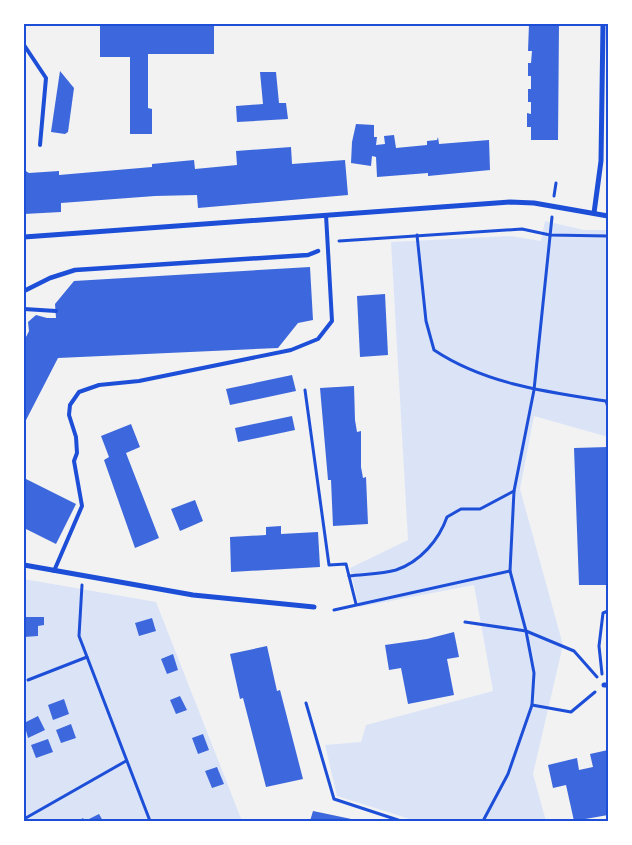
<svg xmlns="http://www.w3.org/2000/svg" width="632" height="845" font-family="Ubuntu,sans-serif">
<rect width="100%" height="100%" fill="#f2f2f2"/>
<!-- green -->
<g fill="#dbe4f7">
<polygon points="545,221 584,230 608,230 608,437 534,416 520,489 563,645 533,774 546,821 416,821 337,796 325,745 361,742 366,725 493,691 474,585 359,607 350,568 408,540 391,242 511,236 541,241"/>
<polygon points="24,579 156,602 242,821 24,821"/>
</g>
<!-- building -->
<g fill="#3d67dc">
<polygon points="100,24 214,24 214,54 148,54 148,108 152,109 152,134 130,134 130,57 100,57"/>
<polygon points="529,24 559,24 558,140 531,140 531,127 527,127 527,113 531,114 531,102 528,102 528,89 531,89 531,76 528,76 528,63 531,63 532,51 528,51"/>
<polygon points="60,71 74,88 68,132 65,134 51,132"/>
<polygon points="260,72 276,72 279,103 286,103 288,119 237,122 236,106 263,104"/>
<polygon points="356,124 374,125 374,137 377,137 376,145 385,144 384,136 394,135 396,148 427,145 427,141 437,140 438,137 439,144 489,140 490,170 428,176 428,173 377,177 376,157 372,156 371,166 351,163 352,142"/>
<polygon points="291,147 292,164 345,160 348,195 198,208 197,195 155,196 61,203 61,212 24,214 24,170 29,173 59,171 59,175 152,167 152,164 194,160 195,169 237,165 236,151"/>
<polygon points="310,267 313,320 298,323 278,348 58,358 24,424 24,341 29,331 28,322 36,315 47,318 56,318 55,304 74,281"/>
<polygon points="385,294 388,355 360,357 357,296"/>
<polygon points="292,375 296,391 230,405 226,389"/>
<polygon points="354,386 355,420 357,432 361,431 361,467 363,478 366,477 368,524 333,526 331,480 328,480 320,388"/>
<polygon points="292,416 295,430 238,442 235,428"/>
<polygon points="131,424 140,447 126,453 159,538 135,548 104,460 109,457 101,436"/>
<polygon points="608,447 608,585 579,585 574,448"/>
<polygon points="24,478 76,504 56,544 24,528"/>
<polygon points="195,500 203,521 180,531 171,509"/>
<polygon points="281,526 281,534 318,532 320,567 231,572 230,537 266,535 266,527"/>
<polygon points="25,617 44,617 44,625 38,626 38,636 24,637"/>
<polygon points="152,618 156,631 139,636 135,623"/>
<polygon points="454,632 459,657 447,659 454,695 408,704 401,668 389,670 385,645 427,639"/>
<polygon points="267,646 277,691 280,690 303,779 266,787 243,698 240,699 230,654"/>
<polygon points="173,654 178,670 167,674 161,659"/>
<polygon points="180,696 187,710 176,714 170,700"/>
<polygon points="64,699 69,714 53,720 48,705"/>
<polygon points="38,716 45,730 28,738 24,723"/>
<polygon points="71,724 76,738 61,743 56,730"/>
<polygon points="203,734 209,750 198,754 192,738"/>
<polygon points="48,739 53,752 36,758 31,745"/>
<polygon points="608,750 608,815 574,821 566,785 553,788 548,765 577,758 579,770 593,767 590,754"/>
<polygon points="217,767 224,784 212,788 205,771"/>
<polygon points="313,811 356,820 356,821 310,821"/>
<polygon points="99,814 103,821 78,821 83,818 85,821"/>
</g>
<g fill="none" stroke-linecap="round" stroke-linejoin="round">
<!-- path -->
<g stroke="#1d4ed8" stroke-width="3">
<polyline points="554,196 556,183"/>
<path d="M417,235L426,321L434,350C485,384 547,392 606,401L608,407"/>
<polyline points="339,241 522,229 550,235 608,236"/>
<polyline points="305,390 329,565 346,564 356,604"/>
<path d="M349,576C364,574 382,574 396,570C420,562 439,540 447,517L461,509H480L514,491"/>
<polyline points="82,585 79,636 150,821"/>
<polyline points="334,610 510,571"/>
<polyline points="465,622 526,631 574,651 597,677"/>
<polyline points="602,674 599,646 603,613 608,611"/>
<polyline points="28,680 87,657"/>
<polyline points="306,703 334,799 401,821"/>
<polyline points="532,705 534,673 526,631 510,571 514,491 534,390 552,217"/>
<polyline points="24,819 126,761"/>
<polyline points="171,821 181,821"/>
<polyline points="483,821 508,774 532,705 571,712 595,692"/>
</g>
<!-- service -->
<g stroke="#1d4ed8" stroke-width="4">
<polyline points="24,45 46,78 40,145"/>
<polyline points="24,309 56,311"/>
<polyline points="54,571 82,506 74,461 77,453 76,437 69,415 70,405 79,392 99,385 139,381 291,350 318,339 332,321 326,215"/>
</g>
<!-- pedestrian -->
<polyline stroke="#1d4ed8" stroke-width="4.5" points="24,291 50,278 75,270 308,255 318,251"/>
<!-- minor -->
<g stroke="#1d4ed8" stroke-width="5">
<polyline points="594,213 601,161 603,24"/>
<polyline points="24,237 510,202 534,203 608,216"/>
<polyline points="24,565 193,595 314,607"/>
<polyline points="604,685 608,685"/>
</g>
</g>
<!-- border -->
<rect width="632" height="845" fill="none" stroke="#ffffff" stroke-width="50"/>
<rect x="25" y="25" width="582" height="795" fill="none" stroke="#1d4ed8" stroke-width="2"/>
</svg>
